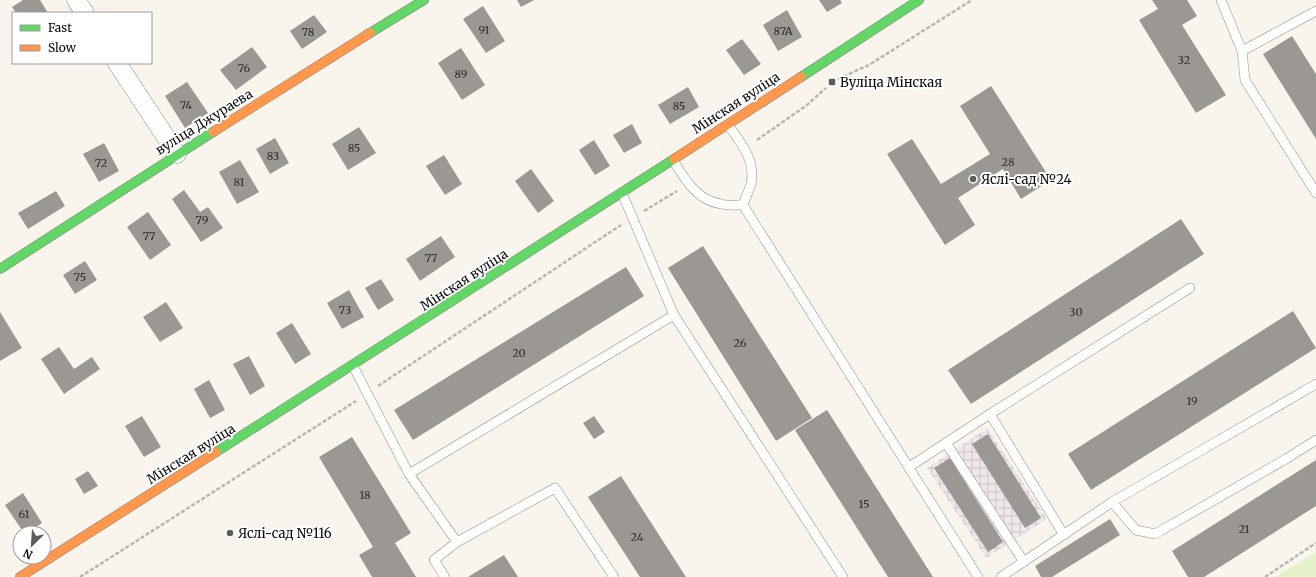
<svg xmlns="http://www.w3.org/2000/svg" width="1316" height="577" font-family="Merriweather,serif">
<defs>
<pattern id="industrial-grid" width="8" height="8" patternUnits="userSpaceOnUse"><rect width="8" height="8" fill="#f0e7eb"/><path d="M0 4h8M4 0v8" fill="none" stroke="#ccc5c8"/></pattern>
</defs>
<rect width="100%" height="100%" fill="#f9f5ec"/>
<!-- industrial -->
<polygon fill="url(#industrial-grid)" points="987,428 1047,519 986,558 927,468"/>
<!-- grass -->
<polygon fill="#e4f1c9" points="1316,552 1316,577 1275,577"/>
<!-- building -->
<g fill="#9b9893">
<polygon points="23,0 40,0 48,13 16,13 12,7"/>
<polygon points="517,0 534,0 521,7"/>
<polygon points="819,0 840,0 842,3 827,12"/>
<polygon points="1152,0 1187,0 1197,16 1182,25 1226,95 1196,113 1139,20 1158,9"/>
<polygon points="483,6 505,41 486,53 463,19"/>
<polygon points="787,10 802,37 778,51 763,25"/>
<polygon points="314,15 327,32 302,49 290,31"/>
<polygon points="1292,36 1316,74 1316,139 1263,54"/>
<polygon points="742,39 761,64 744,75 726,50"/>
<polygon points="252,47 267,67 236,90 220,70"/>
<polygon points="461,48 485,85 462,100 438,63"/>
<polygon points="187,82 208,113 185,128 165,96"/>
<polygon points="991,86 1051,180 1021,199 1003,169 958,198 975,225 945,245 887,154 912,139 941,184 990,154 960,106"/>
<polygon points="688,87 699,107 670,124 658,105"/>
<polygon points="632,124 642,143 624,153 613,135"/>
<polygon points="359,127 376,153 348,170 332,144"/>
<polygon points="275,138 289,163 270,174 256,149"/>
<polygon points="594,140 610,166 595,175 579,150"/>
<polygon points="104,143 119,171 99,182 83,154"/>
<polygon points="444,155 462,184 445,195 426,166"/>
<polygon points="240,160 259,192 237,204 219,172"/>
<polygon points="531,169 554,201 538,213 515,181"/>
<polygon points="184,190 200,212 208,207 223,228 201,242 172,199"/>
<polygon points="56,191 65,206 28,229 18,213"/>
<polygon points="148,212 171,245 150,260 127,227"/>
<polygon points="1181,219 1204,254 971,404 948,370"/>
<polygon points="441,236 455,257 420,281 406,259"/>
<polygon points="703,246 812,418 776,441 668,268"/>
<polygon points="85,261 97,280 75,294 63,275"/>
<polygon points="626,267 644,296 413,440 394,410"/>
<polygon points="381,279 394,300 378,310 365,288"/>
<polygon points="349,290 364,317 342,329 327,303"/>
<polygon points="166,302 183,328 160,342 143,317"/>
<polygon points="1293,311 1316,348 1091,490 1068,454"/>
<polygon points="0,312 22,348 0,361"/>
<polygon points="292,323 311,354 295,364 276,333"/>
<polygon points="59,347 74,369 92,357 100,369 64,394 41,359"/>
<polygon points="249,356 265,386 250,395 233,364"/>
<polygon points="209,380 225,410 210,418 194,389"/>
<polygon points="827,410 933,577 888,577 795,430"/>
<polygon points="142,416 161,447 144,457 125,426"/>
<polygon points="594,416 605,432 594,439 583,423"/>
<polygon points="988,434 1041,518 1025,528 972,444"/>
<polygon points="352,437 411,533 395,543 416,577 372,577 359,555 373,547 319,457"/>
<polygon points="950,458 1003,542 988,552 934,468"/>
<polygon points="1316,460 1316,506 1204,577 1188,577 1172,551"/>
<polygon points="88,471 98,486 84,494 75,479"/>
<polygon points="621,476 686,577 640,577 588,497"/>
<polygon points="23,493 42,523 28,533 24,533 5,505"/>
<polygon points="1110,519 1120,535 1052,577 1041,577 1035,566"/>
<polygon points="504,555 518,577 468,577"/>
</g>
<g fill="none" stroke-linecap="round" stroke-linejoin="round">
<!-- lane casing -->
<g stroke="#92908c" stroke-width="10">
<g id="lane">
<polyline points="1221,0 1242,51 1245,80 1316,193"/>
<polyline points="1242,51 1316,11"/>
<path d="M673,160C685,179 696,200 721,204C728,206 736,205 743,205C745,198 749,191 751,184C756,160 741,143 728,125"/>
<polyline points="622,193 674,315 843,577"/>
<polyline points="743,205 978,577"/>
<polyline points="353,366 409,474 457,542 434,560 445,577"/>
<polyline points="990,414 1064,535"/>
<polyline points="946,443 1024,562"/>
<polyline points="909,467 990,414 1190,288"/>
<polyline points="409,474 674,315"/>
<polyline points="1112,502 1136,530 1155,534 1286,459 1316,440"/>
<polyline points="457,542 555,488 614,577"/>
<polyline points="1001,577 1112,502 1316,384"/>
</g>
</g>
<!-- street casing -->
<g stroke="#92908c" stroke-width="19">
<g id="street">
<polyline points="76,0 85,13"/>
<polyline points="117,63 177,154"/>
</g>
</g>
<!-- fast casing -->
<g stroke="#888682" stroke-width="10">
<g id="fast">
<polyline points="370,33 424,0"/>
<polyline points="801,77 919,0"/>
<polyline points="0,269 213,132"/>
<polyline points="216,452 674,159"/>
</g>
</g>
<!-- slow casing -->
<g stroke="#888682" stroke-width="10">
<g id="slow">
<polyline points="213,132 370,33"/>
<polyline points="674,159 801,77"/>
<polyline points="20,577 216,452"/>
</g>
</g>
<!-- path -->
<g stroke="#b7b6b5" stroke-width="2.5" stroke-dasharray="4 2" stroke-linecap="butt">
<polyline points="838,79 869,65 972,0"/>
<polyline points="757,140 807,105 826,88"/>
<polyline points="644,211 677,191"/>
<polyline points="378,386 621,225"/>
<polyline points="80,577 356,401"/>
<polyline points="1265,577 1316,543"/>
</g>
<!-- lane -->
<use href="#lane" stroke="#fefefc" stroke-width="9"/>
<!-- street -->
<use href="#street" stroke="#fefefc" stroke-width="18"/>
<!-- fast -->
<use href="#fast" stroke="#63d668" stroke-width="9"/>
<!-- slow -->
<use href="#slow" stroke="#ff974d" stroke-width="9"/>
</g>
<!-- markers -->
<g fill="#5e5c59" stroke="#fff" stroke-width="1.5">
<rect x="828" y="78" width="8" height="8" rx="2"/>
<circle cx="973" cy="179" r="4"/>
<circle cx="230" cy="533" r="4"/>
</g>
<g text-anchor="middle" dominant-baseline="central" stroke-width="4" stroke-linejoin="round" paint-order="stroke">
<!-- number labels -->
<g font-size="11" fill="#2e2e2c">
<text x="484" y="30">91</text>
<text x="783" y="31">87А</text>
<text x="308" y="32">78</text>
<text x="1184" y="60">32</text>
<text x="244" y="68">76</text>
<text x="461" y="74">89</text>
<text x="186" y="105">74</text>
<text x="679" y="106">85</text>
<text x="354" y="148">85</text>
<text x="273" y="156">83</text>
<text x="1008" y="162">28</text>
<text x="101" y="163">72</text>
<text x="239" y="182">81</text>
<text x="202" y="220">79</text>
<text x="149" y="236">77</text>
<text x="431" y="258">77</text>
<text x="80" y="277">75</text>
<text x="345" y="310">73</text>
<text x="1076" y="312">30</text>
<text x="740" y="343">26</text>
<text x="519" y="353">20</text>
<text x="1192" y="401">19</text>
<text x="365" y="495">18</text>
<text x="864" y="504">15</text>
<text x="24" y="514">61</text>
<text x="1244" y="529">21</text>
<text x="637" y="537">24</text>
</g>
<!-- poi labels -->
<g font-size="13" fill="#0a0a0a" stroke="#fff" text-anchor="start">
<text x="840" y="82">Вуліца Мінская</text>
<text x="981" y="179">Яслі-сад №24</text>
<text x="238" y="533">Яслі-сад №116</text>
</g>
<!-- street labels -->
<g font-size="13" fill="#0a0a0a" stroke="#fff">
<text transform="translate(736 103) rotate(-33)">Мінская вуліца</text>
<text transform="translate(204 122) rotate(-32)">вуліца Джураева</text>
<text transform="translate(464 280) rotate(-33)">Мінская вуліца</text>
<text transform="translate(191 454) rotate(-32)">Мінская вуліца</text>
</g>
</g>
<!-- legend -->
<rect x="12" y="12" width="140" height="52" fill="#ffffff" stroke="#9d9d9d"/>
<rect x="20" y="25" width="20" height="6" fill="#63d668" stroke="#9d9d9d"/>
<text x="48" y="32" font-size="12" fill="#0a0a0a">Fast</text>
<rect x="20" y="45" width="20" height="6" fill="#ff974d" stroke="#9d9d9d"/>
<text x="48" y="52" font-size="12" fill="#0a0a0a">Slow</text>
<!-- north arrow -->
<g transform="translate(32 545) rotate(205)"><circle r="19" fill="#ffffff" stroke="#9d9d9d"/>
<path d="M0-3L7 15L0 10L-7 15Z" fill="#5e5c59"/>
<text y="-6" font-size="11" font-weight="bold" text-anchor="middle" fill="#0a0a0a">N</text>
</g>
</svg>
